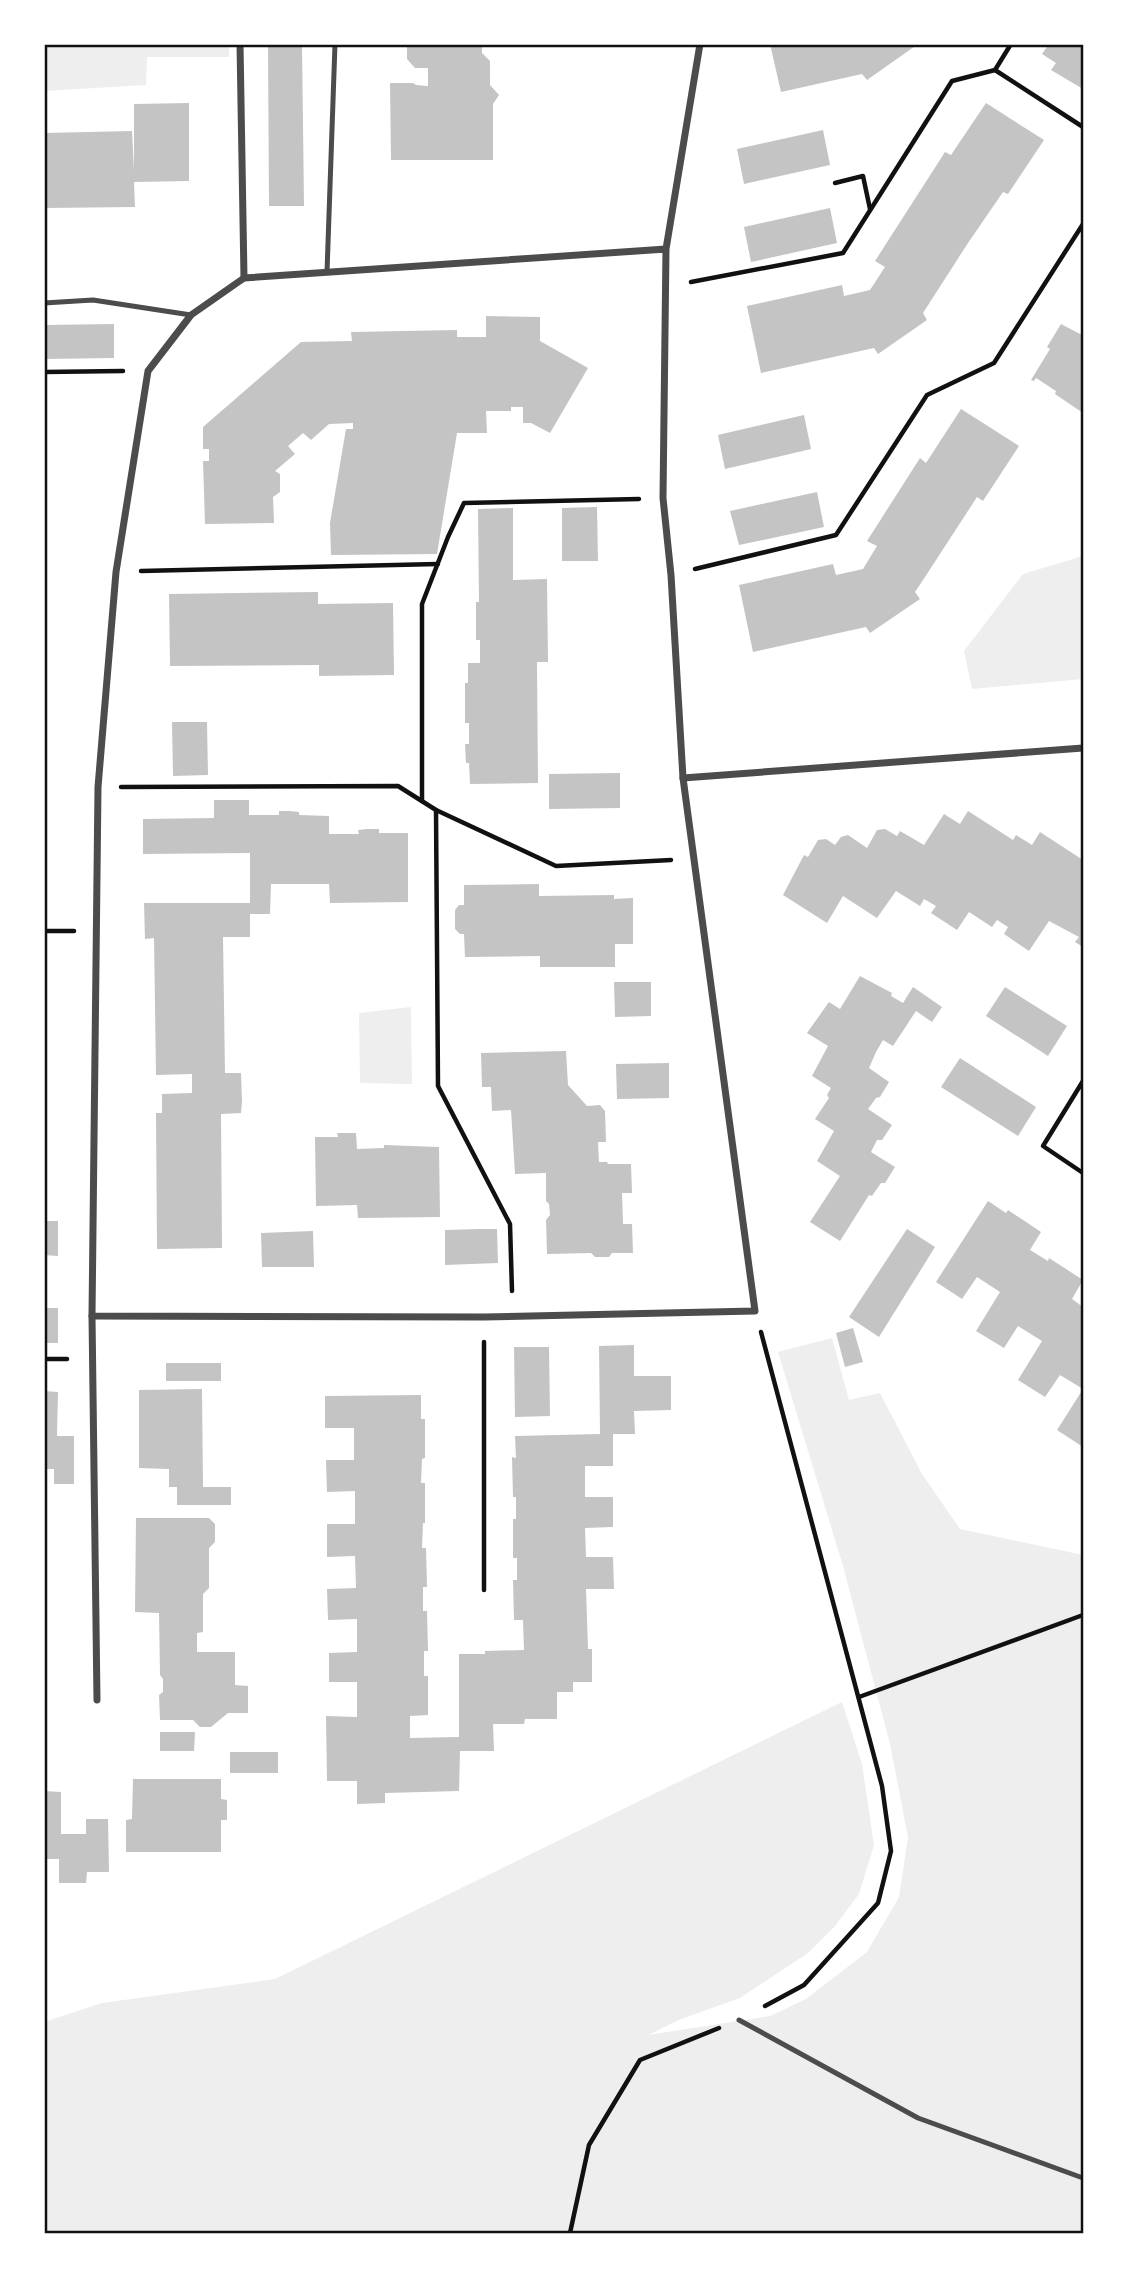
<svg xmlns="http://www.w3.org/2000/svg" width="1127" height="2277" font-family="'DM Sans',sans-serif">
<rect width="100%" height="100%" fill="#fff"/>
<!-- green -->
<g fill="#eee">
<polygon points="44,44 229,44 229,57 147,57 146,85 44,91"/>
<polygon points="1083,556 1083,679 972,689 964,651 1023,574"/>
<polygon points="411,1007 412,1084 360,1083 359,1013"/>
<polygon points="832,1338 849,1400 880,1393 922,1474 960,1529 1083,1555 1083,2233 44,2233 44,2022 102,2003 275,1979 842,1702 862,1764 874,1845 859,1894 835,1926 808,1953 740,1998 681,2019 648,2035 770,2016 806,1999 867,1952 899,1897 908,1837 890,1744 843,1566 778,1352"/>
</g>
<!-- building -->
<g fill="#c4c4c4">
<polygon points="268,44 302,44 304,206 269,206"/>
<polygon points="407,44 482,44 482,53 490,61 490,85 499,95 493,104 493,160 391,160 390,83 413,83 416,85 428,86 428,68 415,68 407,59"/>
<polygon points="770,44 918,44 867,80 862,74 781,92"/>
<polygon points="1049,44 1083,44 1083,89 1051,70 1056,63 1042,54"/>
<polygon points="189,103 189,181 134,182 135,207 44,208 44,133 132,131 134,170 134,104"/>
<polygon points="986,103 1044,140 1008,194 1003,192 968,243 923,313 927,320 878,354 874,348 761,373 747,306 842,285 844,296 870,290 885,267 875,261 945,152 951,155"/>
<polygon points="823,130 830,165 744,184 737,149"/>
<polygon points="830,208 837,243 751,262 744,227"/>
<polygon points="486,316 540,317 540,341 588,368 550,433 531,423 523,423 523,407 511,407 511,411 486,411 487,433 457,433 437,554 331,555 330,523 346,429 353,429 353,423 329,424 311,440 303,433 288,446 295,454 275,471 280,474 280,492 273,497 274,523 205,524 203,461 209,461 209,449 203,449 203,427 301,342 352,341 351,332 457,330 457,337 486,337"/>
<polygon points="114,324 114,358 44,359 44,325"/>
<polygon points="1061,324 1080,334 1083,333 1083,413 1055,394 1056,391 1036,378 1034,381 1031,380 1050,349 1047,347"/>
<polygon points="961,409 1019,446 983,501 977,497 925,577 915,592 920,599 870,633 866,627 753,652 739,585 833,564 836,575 863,569 877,546 867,541 920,458 926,463"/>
<polygon points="804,415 811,449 725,469 718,435"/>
<polygon points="817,492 824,527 739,545 730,511"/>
<polygon points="597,507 598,561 562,561 562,508"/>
<polygon points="513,508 513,580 547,579 548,662 537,662 538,783 470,784 469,763 466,763 465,744 469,744 469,723 465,723 465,683 468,683 468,663 480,663 480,640 476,640 476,602 479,602 478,509"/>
<polygon points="318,592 318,604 393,603 394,675 319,676 319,665 170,666 169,594"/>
<polygon points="172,722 207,722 208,775 173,776"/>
<polygon points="620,773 620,808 549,809 549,774"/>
<polygon points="214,800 249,800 249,815 279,815 279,811 289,811 299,812 299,815 329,816 329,834 359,834 358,830 367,829 379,829 379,833 408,833 408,902 330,903 329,884 271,884 270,914 250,914 250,937 223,937 225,1073 241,1073 242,1101 241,1113 221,1114 222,1248 157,1249 156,1113 162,1113 162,1094 192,1093 192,1074 156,1075 154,938 145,939 144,903 250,903 250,853 143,854 143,819 214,818"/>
<polygon points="968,811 1013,840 1016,835 1032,845 1040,832 1083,860 1083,947 1075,942 1079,937 1049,921 1029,951 1004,934 1008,927 997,920 992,927 969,912 957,930 931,913 936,906 924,899 920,906 896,891 877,918 843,896 827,923 783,895 804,855 808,857 818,840 826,839 835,845 841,837 848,835 867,848 877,830 885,829 897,836 900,831 924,845 944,814 960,824"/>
<polygon points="539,884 539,896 614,895 614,899 633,898 633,944 615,944 615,967 540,967 540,956 465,957 464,934 460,934 455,929 455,910 459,905 464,905 464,885"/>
<polygon points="860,976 892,993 891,996 903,1003 913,987 942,1007 932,1022 916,1011 893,1046 883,1040 876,1052 869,1068 889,1082 880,1097 876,1098 868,1109 892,1125 882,1140 877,1140 871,1152 895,1167 885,1183 881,1183 872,1196 869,1195 840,1241 810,1222 840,1176 817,1161 834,1131 815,1119 829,1098 827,1095 831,1088 812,1076 828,1046 807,1033 829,1002 840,1009"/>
<polygon points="614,982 651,982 651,1016 615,1017"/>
<polygon points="1005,987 1067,1026 1048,1056 986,1016"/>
<polygon points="566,1051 568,1085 587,1106 600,1105 605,1111 606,1142 598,1142 599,1162 607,1162 608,1164 631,1164 632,1193 622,1193 623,1224 632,1224 633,1253 612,1253 609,1257 595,1257 591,1253 547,1254 546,1220 550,1215 549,1204 546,1201 546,1173 515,1174 511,1110 492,1111 491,1087 482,1087 481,1053"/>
<polygon points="960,1058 1036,1107 1018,1136 941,1087"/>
<polygon points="669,1063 669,1098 617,1099 616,1064"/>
<polygon points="337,1133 356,1133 357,1149 384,1148 384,1145 439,1147 440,1217 358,1218 357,1205 316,1206 315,1137 338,1137"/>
<polygon points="988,1201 1006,1213 1008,1210 1041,1232 1030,1250 1048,1261 1049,1258 1083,1280 1072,1299 1083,1307 1083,1447 1057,1430 1083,1389 1060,1375 1045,1397 1018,1380 1042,1341 1018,1326 1004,1348 976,1331 1000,1292 977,1277 962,1299 936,1282"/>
<polygon points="44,1221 58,1221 58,1256 44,1255"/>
<polygon points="480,1229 497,1229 498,1263 445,1265 445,1230"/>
<polygon points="907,1229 935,1247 879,1337 849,1317"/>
<polygon points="313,1231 314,1267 262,1267 261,1233"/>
<rect x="44" y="1308" width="14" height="35"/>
<polygon points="853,1328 863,1362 845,1367 836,1333"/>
<polygon points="634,1345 634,1376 671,1376 671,1410 634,1411 635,1434 613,1434 613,1466 585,1466 585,1497 613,1497 613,1527 585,1528 586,1557 613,1557 614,1589 586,1589 588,1649 592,1649 592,1682 573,1682 573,1692 557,1692 557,1719 525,1719 524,1724 493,1724 494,1751 460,1751 459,1791 385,1793 385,1803 357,1804 357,1781 327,1781 326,1716 357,1717 357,1682 329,1682 329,1653 357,1652 357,1619 328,1620 327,1589 356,1588 355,1556 327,1557 327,1524 355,1524 355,1491 327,1492 326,1460 354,1460 354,1428 325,1428 325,1396 421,1395 421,1419 425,1419 425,1458 422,1459 421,1483 425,1483 425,1523 423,1523 422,1548 426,1548 427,1587 423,1587 423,1611 427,1611 428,1651 424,1651 424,1676 428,1676 428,1715 410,1716 410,1738 459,1737 459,1654 485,1654 485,1651 524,1650 523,1620 514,1620 513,1580 517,1580 517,1558 513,1558 513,1519 516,1519 516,1497 513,1497 512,1457 516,1458 515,1436 600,1434 599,1346"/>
<polygon points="514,1347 549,1347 550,1416 515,1417"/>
<rect x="166" y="1363" width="55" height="18"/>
<polygon points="202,1389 203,1487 231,1487 231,1505 177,1505 177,1487 169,1487 169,1469 139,1468 139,1390"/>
<polygon points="44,1391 58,1392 57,1436 74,1436 74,1484 54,1484 54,1469 44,1469"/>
<polygon points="136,1518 209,1518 215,1524 215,1542 209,1548 209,1588 203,1594 203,1632 197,1633 197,1652 235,1652 235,1685 248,1686 248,1713 228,1713 211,1727 200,1727 193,1720 160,1720 159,1695 163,1692 163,1679 160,1675 159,1613 135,1612"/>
<polygon points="160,1732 195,1732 194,1751 160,1751"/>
<rect x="230" y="1752" width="48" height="21"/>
<polygon points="133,1779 221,1779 221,1799 227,1800 227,1820 221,1820 221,1852 126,1852 126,1820 132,1819"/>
<polygon points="44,1791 61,1792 61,1834 86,1834 86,1819 108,1819 109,1872 87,1872 86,1883 59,1883 59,1859 44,1859"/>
</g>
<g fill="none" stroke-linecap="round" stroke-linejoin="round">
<!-- path -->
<g stroke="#111" stroke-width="4.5">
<polyline points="1011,44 995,70 1083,127"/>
<polyline points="835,183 863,176 870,209"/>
<polyline points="691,282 843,253 952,81 995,70"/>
<polyline points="44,372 123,371"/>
<polyline points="695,569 836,535 927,395 994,363 1083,224"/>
<polyline points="141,571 438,564"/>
<polyline points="121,787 398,786 436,810 438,1086 510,1224 512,1291"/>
<polyline points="422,801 422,604 448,537 464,503 639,499"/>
<polyline points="436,810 556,866 671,860"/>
<polyline points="44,931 74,931"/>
<polyline points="1083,1081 1043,1146 1083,1173"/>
<polyline points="761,1332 882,1786 891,1851 878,1903 804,1985 765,2006"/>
<polyline points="484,1342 484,1590"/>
<polyline points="44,1359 67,1359"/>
<polyline points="859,1697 1083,1615"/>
<polyline points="570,2233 589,2145 640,2060 719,2028"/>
</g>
<!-- service -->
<g stroke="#4c4c4c" stroke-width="5">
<polyline points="327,272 335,44"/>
<polyline points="44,303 93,300 191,315"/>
<polyline points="739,2020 918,2118 1083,2178"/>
</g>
<!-- minor -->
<g stroke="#4c4c4c" stroke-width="7">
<polyline points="240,44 244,278"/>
<polyline points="666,249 244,278 191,315 148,371 116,572 98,787 92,1316 484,1317 755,1311 683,778 671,575 663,498 666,249 700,44"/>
<polyline points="683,778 1083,748"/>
<polyline points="92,1316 97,1700"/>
</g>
</g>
<!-- border -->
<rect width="1127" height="2277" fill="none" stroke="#ffffff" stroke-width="91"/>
<rect x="46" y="46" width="1036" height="2186" fill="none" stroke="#111" stroke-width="2.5"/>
</svg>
